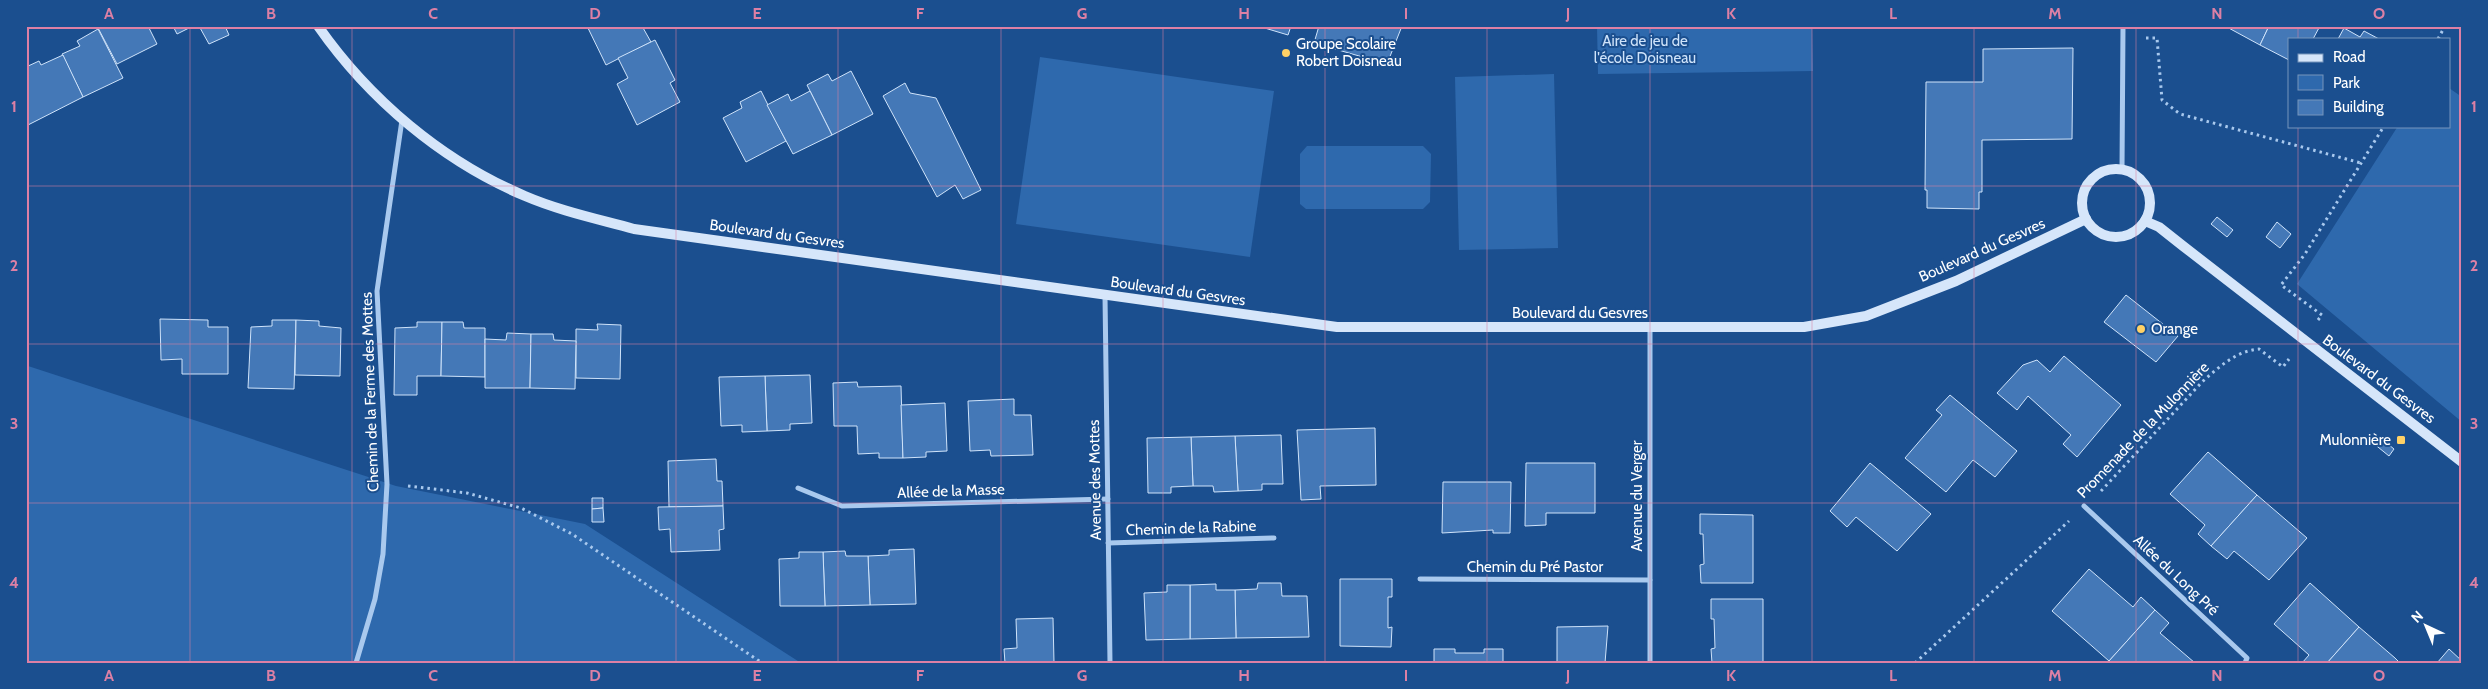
<svg xmlns="http://www.w3.org/2000/svg" width="2488" height="689" font-family="Cabin,sans-serif">
<rect width="100%" height="100%" fill="#1b4f8f"/>
<!-- green -->
<g fill="#2e69ad">
<polygon points="1597,26 1812,26 1813,71 1598,74"/>
<polygon points="1040,57 1274,91 1250,257 1016,224"/>
<polygon points="1554,74 1558,248 1459,250 1455,77"/>
<polygon points="2449,88 2462,97 2462,422 2297,284 2398,126 2449,126"/>
<polygon points="1307,146 1423,146 1431,154 1430,202 1423,209 1306,209 1300,204 1300,154"/>
<polygon points="26,259 29,260 28,366 396,486 585,524 801,663 26,663"/>
</g>
<!-- building -->
<g fill="#4478b7" stroke="#cfe3fa">
<polygon points="97,26 148,26 157,44 117,64"/>
<polygon points="173,26 193,26 177,34"/>
<polygon points="199,26 225,26 229,35 209,44"/>
<polygon points="587,26 642,26 651,42 606,65"/>
<polygon points="1258,26 1291,26 1288,35"/>
<polygon points="1319,26 1402,26 1387,64 1314,43"/>
<polygon points="2225,26 2269,26 2260,45"/>
<polygon points="2269,26 2320,26 2313,39 2289,39 2289,60 2260,45"/>
<polygon points="2344,28 2360,37 2364,31 2379,39 2338,39"/>
<polygon points="98,29 123,78 83,97 62,54 80,46 77,41"/>
<polygon points="655,40 675,80 670,83 680,102 637,125 617,84 628,78 618,58"/>
<polygon points="2073,48 2072,139 1982,140 1982,192 1979,192 1979,209 1927,208 1927,190 1925,190 1926,82 1983,82 1983,49"/>
<polygon points="63,55 83,97 26,126 26,67 39,61 41,65"/>
<polygon points="851,71 873,114 832,135 807,85 828,74 832,81"/>
<polygon points="905,83 910,93 936,98 981,190 963,199 955,185 937,197 883,96"/>
<polygon points="761,91 786,141 746,162 723,118 742,108 740,102"/>
<polygon points="810,91 832,135 793,154 767,105 788,94 791,101"/>
<polygon points="2217,217 2233,230 2227,237 2211,224"/>
<polygon points="2277,222 2291,234 2280,248 2266,237"/>
<polygon points="2126,295 2178,336 2156,362 2104,322"/>
<polygon points="160,319 208,320 208,327 228,327 228,374 182,374 182,359 161,360"/>
<polygon points="272,320 296,320 294,389 248,388 251,327 272,326"/>
<polygon points="296,320 319,321 319,326 341,328 340,376 295,375"/>
<polygon points="417,322 442,322 441,376 417,376 417,395 394,395 395,328 417,327"/>
<polygon points="442,322 463,322 464,328 485,328 485,377 441,376"/>
<polygon points="597,324 621,325 620,379 576,378 576,329 598,330"/>
<polygon points="507,333 531,334 530,388 485,388 485,339 506,340"/>
<polygon points="531,334 553,334 554,340 576,341 575,389 530,388"/>
<polygon points="2064,356 2121,405 2077,457 2063,444 2071,435 2028,396 2017,410 1997,393 2023,365 2037,360 2050,372"/>
<polygon points="810,375 812,423 790,424 790,430 767,431 765,376"/>
<polygon points="765,376 767,431 742,432 742,425 721,426 719,377"/>
<polygon points="857,382 858,387 901,386 903,458 879,458 879,453 858,454 857,426 834,426 833,383"/>
<polygon points="1950,395 2017,451 1995,477 1973,460 1946,492 1905,458 1942,415 1936,410"/>
<polygon points="1014,399 1014,415 1031,415 1033,455 991,456 990,450 970,451 968,401"/>
<polygon points="945,403 947,451 926,452 926,457 903,458 901,405"/>
<polygon points="1375,428 1376,485 1320,486 1321,499 1301,500 1297,430"/>
<polygon points="1281,435 1283,484 1262,484 1262,490 1238,491 1235,436"/>
<polygon points="1235,436 1238,491 1214,492 1213,486 1193,486 1191,437"/>
<polygon points="2378,436 2394,449 2389,456 2373,443"/>
<polygon points="1191,437 1193,486 1171,487 1171,493 1148,493 1147,438"/>
<polygon points="2208,452 2257,495 2211,546 2198,534 2205,525 2170,494"/>
<polygon points="716,459 717,481 722,481 723,506 669,507 668,461"/>
<polygon points="1526,463 1595,463 1595,513 1546,513 1546,525 1525,526"/>
<polygon points="1870,463 1931,514 1897,551 1856,517 1847,527 1830,511"/>
<polygon points="1443,482 1511,482 1510,533 1493,533 1493,530 1442,533"/>
<polygon points="2257,495 2307,538 2269,580 2234,551 2227,559 2211,546"/>
<polygon points="592,498 603,498 603,508 592,509"/>
<polygon points="723,506 724,529 719,530 720,550 671,552 670,529 659,530 658,507"/>
<polygon points="603,508 604,522 592,522 592,509"/>
<polygon points="1700,514 1753,515 1753,583 1701,583 1700,565 1704,564 1703,534 1700,534"/>
<polygon points="914,549 916,604 870,605 868,556 889,555 889,550"/>
<polygon points="845,551 846,556 868,556 870,605 825,606 823,552"/>
<polygon points="799,552 823,552 825,606 780,606 779,559 799,558"/>
<polygon points="2089,569 2133,607 2141,597 2155,610 2109,661 2052,611"/>
<polygon points="1340,579 1392,579 1392,597 1388,597 1388,628 1392,627 1391,647 1340,646"/>
<polygon points="1258,583 1281,583 1282,596 1307,596 1309,637 1236,638 1235,590 1257,589"/>
<polygon points="2310,583 2359,627 2327,663 2302,663 2309,655 2274,624"/>
<polygon points="1216,584 1216,590 1235,590 1236,638 1190,639 1190,585"/>
<polygon points="1167,585 1190,585 1190,639 1146,640 1144,593 1167,592"/>
<polygon points="1711,599 1763,599 1763,663 1712,663 1711,649 1715,648 1714,619 1711,619"/>
<polygon points="2155,610 2169,623 2160,633 2195,663 2111,663 2109,661"/>
<polygon points="1053,618 1054,663 1005,663 1004,649 1017,648 1016,619"/>
<polygon points="1608,626 1605,663 1557,663 1557,627"/>
<polygon points="2359,627 2395,658 2400,663 2327,663"/>
<polygon points="1434,649 1455,649 1455,653 1484,653 1484,649 1503,649 1503,663 1434,663"/>
<polygon points="2449,649 2462,661 2462,663 2437,663"/>
</g>
<g fill="none" stroke-linecap="round" stroke-linejoin="round">
<!-- path -->
<g stroke="#a9c9ee" stroke-width="3" stroke-dasharray="2.5 4" stroke-linecap="butt">
<polyline points="2146,38 2157,38 2162,100 2180,114 2361,163"/>
<polyline points="2438,39 2445,26"/>
<polyline points="2318,320 2322,315 2281,285 2305,254 2384,126"/>
<polyline points="408,486 467,493 521,508 572,534 762,663"/>
<path d="M2101,491L2202,382C2219,367 2236,351 2259,349L2283,367L2289,359"/>
<polyline points="1915,663 2069,521"/>
</g>
<!-- street -->
<g stroke="#a9c9ee" stroke-width="5">
<polyline points="2122,169 2123,26"/>
<polyline points="1105,296 1110,663"/>
<polyline points="798,488 842,506 1108,499"/>
<polyline points="2084,506 2247,658 2245,663"/>
<polyline points="1108,543 1274,538"/>
<polyline points="1420,579 1650,580"/>
<polyline points="356,663 375,599 383,554 387,484 377,291 402,120"/>
<polyline points="1650,663 1650,328"/>
</g>
<!-- secondary -->
<g stroke="#d6e6fa" stroke-width="10">
<path d="M318,26C369,99 442,161 525,196C560,211 598,219 634,229L1337,327H1804L1866,316L1956,281L2086,219"/>
<circle cx="2116" cy="203" r="34"/>
<polyline points="2145,221 2159,227 2183,246 2462,462"/>
</g>
</g>
<!-- grid -->
<path fill="none" stroke="#dd80a5" stroke-width="1" stroke-opacity="0.55" d="M190,26V663M352,26V663M514,26V663M676,26V663M838,26V663M1001,26V663M1163,26V663M1325,26V663M1487,26V663M1650,26V663M1812,26V663M1974,26V663M2136,26V663M2298,26V39M2298,126V663M26,186H2462M26,344H2462M26,503H2462"/>
<!-- markers -->
<g fill="#ffd166" stroke="#1b4f8f" stroke-width="2">
<circle cx="1286" cy="53" r="5"/>
<circle cx="2141" cy="329" r="5"/>
<rect x="2396" y="435" width="10" height="10" rx="2.5"/>
</g>
<g text-anchor="middle" dominant-baseline="central" stroke-width="4" stroke-linejoin="round" paint-order="stroke">
<!-- park labels -->
<g font-size="15" fill="#cfe3fa" stroke="#1b4f8f">
<text x="1645" y="41">Aire de jeu de<tspan x="1645" dy="17">l'école Doisneau</tspan></text>
</g>
<!-- poi labels -->
<g font-size="15" fill="#fff" stroke="#1b4f8f" text-anchor="start">
<text x="1296" y="44">Groupe Scolaire<tspan x="1296" dy="17">Robert Doisneau</tspan></text>
<text x="2151" y="329">Orange</text>
<text x="2391" y="440" text-anchor="end">Mulonnière</text>
</g>
<!-- street labels -->
<g font-size="15" fill="#fff" stroke="#1b4f8f">
<text transform="translate(777 234) rotate(8)">Boulevard du Gesvres</text>
<text transform="translate(1982 250) rotate(-24)">Boulevard du Gesvres</text>
<text transform="translate(1178 291) rotate(8)">Boulevard du Gesvres</text>
<text x="1580" y="313">Boulevard du Gesvres</text>
<text transform="translate(2379 379) rotate(37)">Boulevard du Gesvres</text>
<text transform="translate(370 392) rotate(-92)">Chemin de la Ferme des Mottes</text>
<text transform="translate(2143 430) rotate(-46)">Promenade de la Mulonnière</text>
<text transform="translate(1095 480) rotate(-91)">Avenue des Mottes</text>
<text transform="translate(951 491) rotate(-2)">Allée de la Masse</text>
<text transform="translate(1637 496) rotate(-90)">Avenue du Verger</text>
<text transform="translate(1191 528) rotate(-2)">Chemin de la Rabine</text>
<text x="1535" y="567">Chemin du Pré Pastor</text>
<text transform="translate(2176 575) rotate(43)">Allée du Long Pré</text>
</g>
</g>
<!-- border -->
<rect width="2488" height="689" fill="none" stroke="#1b4f8f" stroke-width="55"/>
<!-- legend -->
<rect x="2288" y="38" width="162" height="90" fill="#1b4f8f" stroke="#7695bc"/>
<rect x="2298" y="54" width="25" height="8" fill="#d6e6fa" stroke="#7695bc"/>
<text x="2333" y="62" font-size="15" fill="#ffffff">Road</text>
<rect x="2298" y="75" width="25" height="15" fill="#2e69ad" stroke="#7695bc"/>
<text x="2333" y="88" font-size="15" fill="#ffffff">Park</text>
<rect x="2298" y="100" width="25" height="15" fill="#4478b7" stroke="#7695bc"/>
<text x="2333" y="112" font-size="15" fill="#ffffff">Building</text>
<!-- north arrow -->
<g transform="translate(2426 626) rotate(316)" stroke="#1b4f8f" stroke-width="4" paint-order="stroke">
<path d="M0-4L9 19L0 12L-9 19Z" fill="#ffffff"/>
<text y="-8" font-size="14" font-weight="bold" text-anchor="middle" fill="#ffffff">N</text>
</g>
<rect x="28" y="28" width="2432" height="634" fill="none" stroke="#dd80a5" stroke-width="2"/>
<g font-size="16" text-anchor="middle" font-weight="bold" fill="#dd80a5">
<text x="109" y="19">A</text>
<text x="271" y="19">B</text>
<text x="433" y="19">C</text>
<text x="595" y="19">D</text>
<text x="757" y="19">E</text>
<text x="920" y="19">F</text>
<text x="1082" y="19">G</text>
<text x="1244" y="19">H</text>
<text x="1406" y="19">I</text>
<text x="1568" y="19">J</text>
<text x="1731" y="19">K</text>
<text x="1893" y="19">L</text>
<text x="2055" y="19">M</text>
<text x="2217" y="19">N</text>
<text x="2379" y="19">O</text>
<text x="14" y="112">1</text>
<text x="2474" y="112">1</text>
<text x="14" y="271">2</text>
<text x="2474" y="271">2</text>
<text x="14" y="429">3</text>
<text x="2474" y="429">3</text>
<text x="14" y="588">4</text>
<text x="2474" y="588">4</text>
<text x="109" y="681">A</text>
<text x="271" y="681">B</text>
<text x="433" y="681">C</text>
<text x="595" y="681">D</text>
<text x="757" y="681">E</text>
<text x="920" y="681">F</text>
<text x="1082" y="681">G</text>
<text x="1244" y="681">H</text>
<text x="1406" y="681">I</text>
<text x="1568" y="681">J</text>
<text x="1731" y="681">K</text>
<text x="1893" y="681">L</text>
<text x="2055" y="681">M</text>
<text x="2217" y="681">N</text>
<text x="2379" y="681">O</text>
</g>
</svg>
